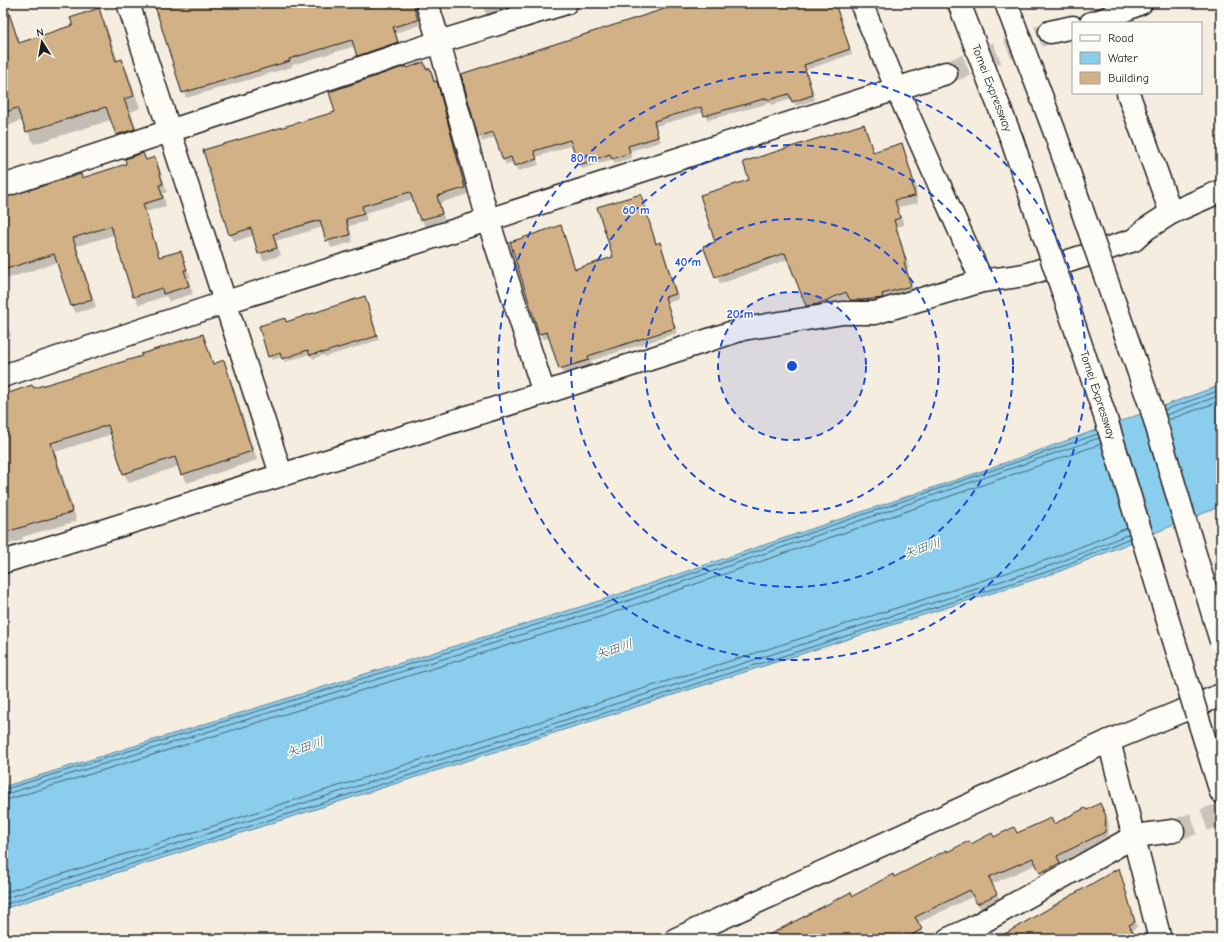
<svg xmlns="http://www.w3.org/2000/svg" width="1224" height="942" font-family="'Comic Neue','Klee One',sans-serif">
<rect width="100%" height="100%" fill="#f5ede0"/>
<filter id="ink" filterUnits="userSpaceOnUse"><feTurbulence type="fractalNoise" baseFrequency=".025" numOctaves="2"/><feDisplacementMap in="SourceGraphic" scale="8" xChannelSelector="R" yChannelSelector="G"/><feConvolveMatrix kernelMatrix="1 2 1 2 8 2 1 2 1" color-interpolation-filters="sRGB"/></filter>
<g filter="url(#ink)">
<!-- water -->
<polygon fill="#8acdec" stroke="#5e8699" points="1221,385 1221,506 1058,572 3,909 3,787 599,601 985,470"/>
<!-- shadow -->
<g fill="#0003">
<polygon points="155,3 413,3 420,25 396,33 401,48 361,61 355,46 292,65 292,67 186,98"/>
<polygon points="482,3 524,3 513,6 514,10 487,17"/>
<polygon points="688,3 835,3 852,54 806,70 815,100 796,106 792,99 772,105 770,103 708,120 704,112 656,126 661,142 630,151 632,158 615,163 613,159 582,169 573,145 536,157 539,165 518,171 513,162 506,165 496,137 482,142 462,74 642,16 643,18"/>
<polygon points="98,10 105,22 118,61 121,60 128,73 140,108 131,112 141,142 124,147 111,120 34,144 22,120 8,126 3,117 3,39 15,35 20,43 74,26"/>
<polygon points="424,64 427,69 429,69 440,89 468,194 440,203 445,221 425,227 413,199 365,213 367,221 349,226 353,242 331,248 323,227 276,241 281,255 263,261 254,235 234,242 230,235 204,151 336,113 407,69"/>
<polygon points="864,125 874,153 901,145 917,189 916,190 918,203 898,207 904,225 897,227 909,268 907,269 914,293 855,307 850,298 822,311 811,313 789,259 720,284 705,247 716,243 750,181"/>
<polygon points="143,154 147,161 154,158 159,166 167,192 163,194 166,206 146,212 160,258 180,252 191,278 188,278 193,294 169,301 166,296 139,305 134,297 114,235 77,246 96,307 76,313 71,305 58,262 3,280 3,199 83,179 128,164"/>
<polygon points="640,195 657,244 660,243 663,249 679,299 667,303 677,333 590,361 592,365 563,374 550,337 543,340 540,334 511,242 561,227 576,270 614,258"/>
<polygon points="366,302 379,340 325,357 324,355 313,359 310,354 285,362 282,357 272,360 269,356 286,323"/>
<polygon points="3,314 11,336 3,339"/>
<polygon points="202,336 214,364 223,361 228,370 257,460 187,483 179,466 129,483 124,474 112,434 55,452 77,521 22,537 23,540 3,546 3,403 34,389 143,357"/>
<polygon points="3,350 7,361 3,362"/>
<polygon points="1086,811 1103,811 1109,823 1108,839 1060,863 1063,869 1045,878 1037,864 992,884 1000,900 981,910 974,896 918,923 925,936 919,939 759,939 947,853 994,838 1054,825"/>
<polygon points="1118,870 1137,927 1131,930 1136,939 998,939"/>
</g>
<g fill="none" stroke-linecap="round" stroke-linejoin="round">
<!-- shore -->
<g stroke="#48636f" stroke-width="1">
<polyline points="1164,410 1221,390"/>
<polyline points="1166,415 1221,395"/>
<polyline points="1168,420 1221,401"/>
<polyline points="3,790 600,605 1098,434"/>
<polyline points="3,795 601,610 1099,438"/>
<polyline points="3,801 603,616 1101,444"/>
<polyline points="3,893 1053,558 1127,528"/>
<polyline points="3,899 1055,564 1129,534"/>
<polyline points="3,905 1056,569 1130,538"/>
</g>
</g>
<!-- building -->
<g fill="#d3b186" stroke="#1c1c1c">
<polygon points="154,3 413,3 418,20 393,27 398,42 357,56 352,40 289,59 290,61 182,93"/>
<polygon points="683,3 835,3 850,49 804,65 813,95 792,102 789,94 768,100 767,98 704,116 701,107 654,121 658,137 628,146 630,153 612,159 610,154 579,165 570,140 534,151 537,159 514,166 511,157 503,160 493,132 478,137 461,74"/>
<polygon points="7,7 19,43 73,25 70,18 99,8 116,61 122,59 134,96 124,99 135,129 116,135 106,107 26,132 17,108 3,113 3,8"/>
<polygon points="424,62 426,69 430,68 434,82 437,81 465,188 437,196 442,214 420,220 410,192 362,206 364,214 346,219 350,235 326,241 320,220 273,234 277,248 258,254 251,228 229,235 203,150 335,112 329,92 406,66 407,68"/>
<polygon points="864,124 873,152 902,143 914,183 912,183 915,196 895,200 900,218 894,220 906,261 904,262 911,286 882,294 883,298 863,300 850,300 846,292 818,304 806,306 785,253 715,277 703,246 715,242 700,195 749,180 743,162"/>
<polygon points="143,153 146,160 155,157 163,184 159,185 163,198 143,204 159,257 181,251 187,270 184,270 189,286 163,294 162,288 133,297 111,226 73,238 92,299 71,306 54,254 3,270 3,198 81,174 82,178 126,164 125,159"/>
<polygon points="641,194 656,244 660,242 676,294 665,297 675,328 588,356 589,360 559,369 547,332 539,334 510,242 561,225 575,269 613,257 597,207"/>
<polygon points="365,296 377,336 322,353 321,352 310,355 308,350 282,359 280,353 268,357 259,326 285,318 286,322"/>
<polygon points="203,334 213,364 224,360 252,451 181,475 175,457 123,474 108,425 51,443 72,512 3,533 3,395 32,385 34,388 142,356 141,354"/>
<polygon points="1100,803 1106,816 1105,832 1057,856 1060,863 1040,873 1033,858 989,877 997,894 977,904 970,890 915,917 922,929 905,939 761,939 851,892 853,896 893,874 894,877 947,850 947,852 969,841 971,844 992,833 994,837 1014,827 1017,833 1051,818 1054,824 1085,808 1087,810"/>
<polygon points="1119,868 1135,922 1129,925 1137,939 996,939"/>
</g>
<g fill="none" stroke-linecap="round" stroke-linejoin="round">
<!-- minor-tunnel -->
<g stroke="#cac3b9" stroke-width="22" stroke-dasharray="22 11" stroke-linecap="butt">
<polyline points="946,73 1050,32"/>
<polyline points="1173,831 1221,814"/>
</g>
<!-- minor casing -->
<g stroke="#1c1c1c" stroke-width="25">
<g id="minor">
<polyline points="128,3 281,474"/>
<polyline points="427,3 439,42 488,220 544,393"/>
<polyline points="861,3 896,87 982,281"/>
<polyline points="1091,23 1102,20 1141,3"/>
<polyline points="1050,32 1073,27"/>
<polyline points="3,186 439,42 566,3"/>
<polyline points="3,376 226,302 488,220 946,73"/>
<polyline points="3,562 544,393 743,329 843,313 875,313 982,281 1025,275 1134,240 1146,229 1171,213 1128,93"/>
<polyline points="1109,741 1160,939"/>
<polyline points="676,939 1109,741 1221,695"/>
<polyline points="948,939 972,928 1135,836 1173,831"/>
</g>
</g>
<!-- tertiary casing -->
<g stroke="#1c1c1c" stroke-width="25">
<polyline id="tertiary" points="1171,213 1221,191"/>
</g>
<!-- motorway casing -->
<g stroke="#1c1c1c" stroke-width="25">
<g id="motorway">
<polyline points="959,3 1012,140 1040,224"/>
<polyline points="1006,3 1054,130 1082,210"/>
<polyline points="1197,715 1221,792"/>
</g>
</g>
<!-- minor -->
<use href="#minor" stroke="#fdfcf7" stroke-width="22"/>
<!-- tertiary -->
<use href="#tertiary" stroke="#fdfcf7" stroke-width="22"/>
<!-- motorway -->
<use href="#motorway" stroke="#fdfcf7" stroke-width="22"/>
<!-- motorway-bridge casing -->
<g stroke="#1c1c1c" stroke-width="25" stroke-linecap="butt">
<g id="motorway-bridge">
<polyline points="1082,210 1151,407 1221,641"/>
<polyline points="1040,224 1105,416 1197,715"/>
</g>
</g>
<!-- motorway-bridge -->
<use href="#motorway-bridge" stroke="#fdfcf7" stroke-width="22"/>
</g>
</g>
<!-- distance rings -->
<circle cx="792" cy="366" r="74" fill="#1d4ed8" fill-opacity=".12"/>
<g fill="none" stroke="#1d4ed8" stroke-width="2" stroke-dasharray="7 5">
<circle cx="792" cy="366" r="74"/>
<circle cx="792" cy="366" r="147"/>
<circle cx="792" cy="366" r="221"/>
<circle cx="792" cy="366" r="294"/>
</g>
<g text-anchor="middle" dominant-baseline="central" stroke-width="3" stroke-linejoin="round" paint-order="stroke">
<!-- street labels -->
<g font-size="12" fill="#1c1c1c" stroke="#fdfcf7">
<text transform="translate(992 88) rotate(69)">Tomei Expressway</text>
<text transform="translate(1098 395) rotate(72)">Tomei Expressway</text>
</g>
<!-- water labels -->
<g font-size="13" font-style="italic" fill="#425a65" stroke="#fdfcf7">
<text transform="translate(922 548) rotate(-19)">矢田川</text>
<text transform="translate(614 649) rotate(-18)">矢田川</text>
<text transform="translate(305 747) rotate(-18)">矢田川</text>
</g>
</g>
<circle cx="792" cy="366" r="6" fill="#1d4ed8" stroke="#fdfcf7" stroke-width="2"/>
<g font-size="12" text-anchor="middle" font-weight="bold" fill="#1d4ed8" stroke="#fdfcf7" stroke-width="3" stroke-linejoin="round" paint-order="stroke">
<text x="584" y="162">80 m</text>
<text x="636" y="214">60 m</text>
<text x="688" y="266">40 m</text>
<text x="740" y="318">20 m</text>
</g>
<!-- margin -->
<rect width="1224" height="942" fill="none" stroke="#fdfcf7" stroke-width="16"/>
<rect x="8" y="8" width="1208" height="926" fill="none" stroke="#1c1c1c" stroke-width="1.5" filter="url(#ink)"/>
<!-- legend -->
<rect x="1072" y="22" width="130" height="72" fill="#fdfcf7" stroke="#a3a29f"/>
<rect x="1080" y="35" width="20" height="6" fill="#fdfcf7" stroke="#a3a29f"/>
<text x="1108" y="42" font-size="12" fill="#1c1c1c">Road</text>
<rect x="1080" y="52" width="20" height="12" fill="#8acdec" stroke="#a3a29f"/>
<text x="1108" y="62" font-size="12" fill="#1c1c1c">Water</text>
<rect x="1080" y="72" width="20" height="12" fill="#d3b186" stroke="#a3a29f"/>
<text x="1108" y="82" font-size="12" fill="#1c1c1c">Building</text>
<!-- north arrow -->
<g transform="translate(42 42) rotate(349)" stroke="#fdfcf7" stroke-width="3" paint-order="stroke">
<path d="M0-3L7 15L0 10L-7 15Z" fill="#1c1c1c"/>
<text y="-6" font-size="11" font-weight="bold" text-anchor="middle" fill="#1c1c1c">N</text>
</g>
</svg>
